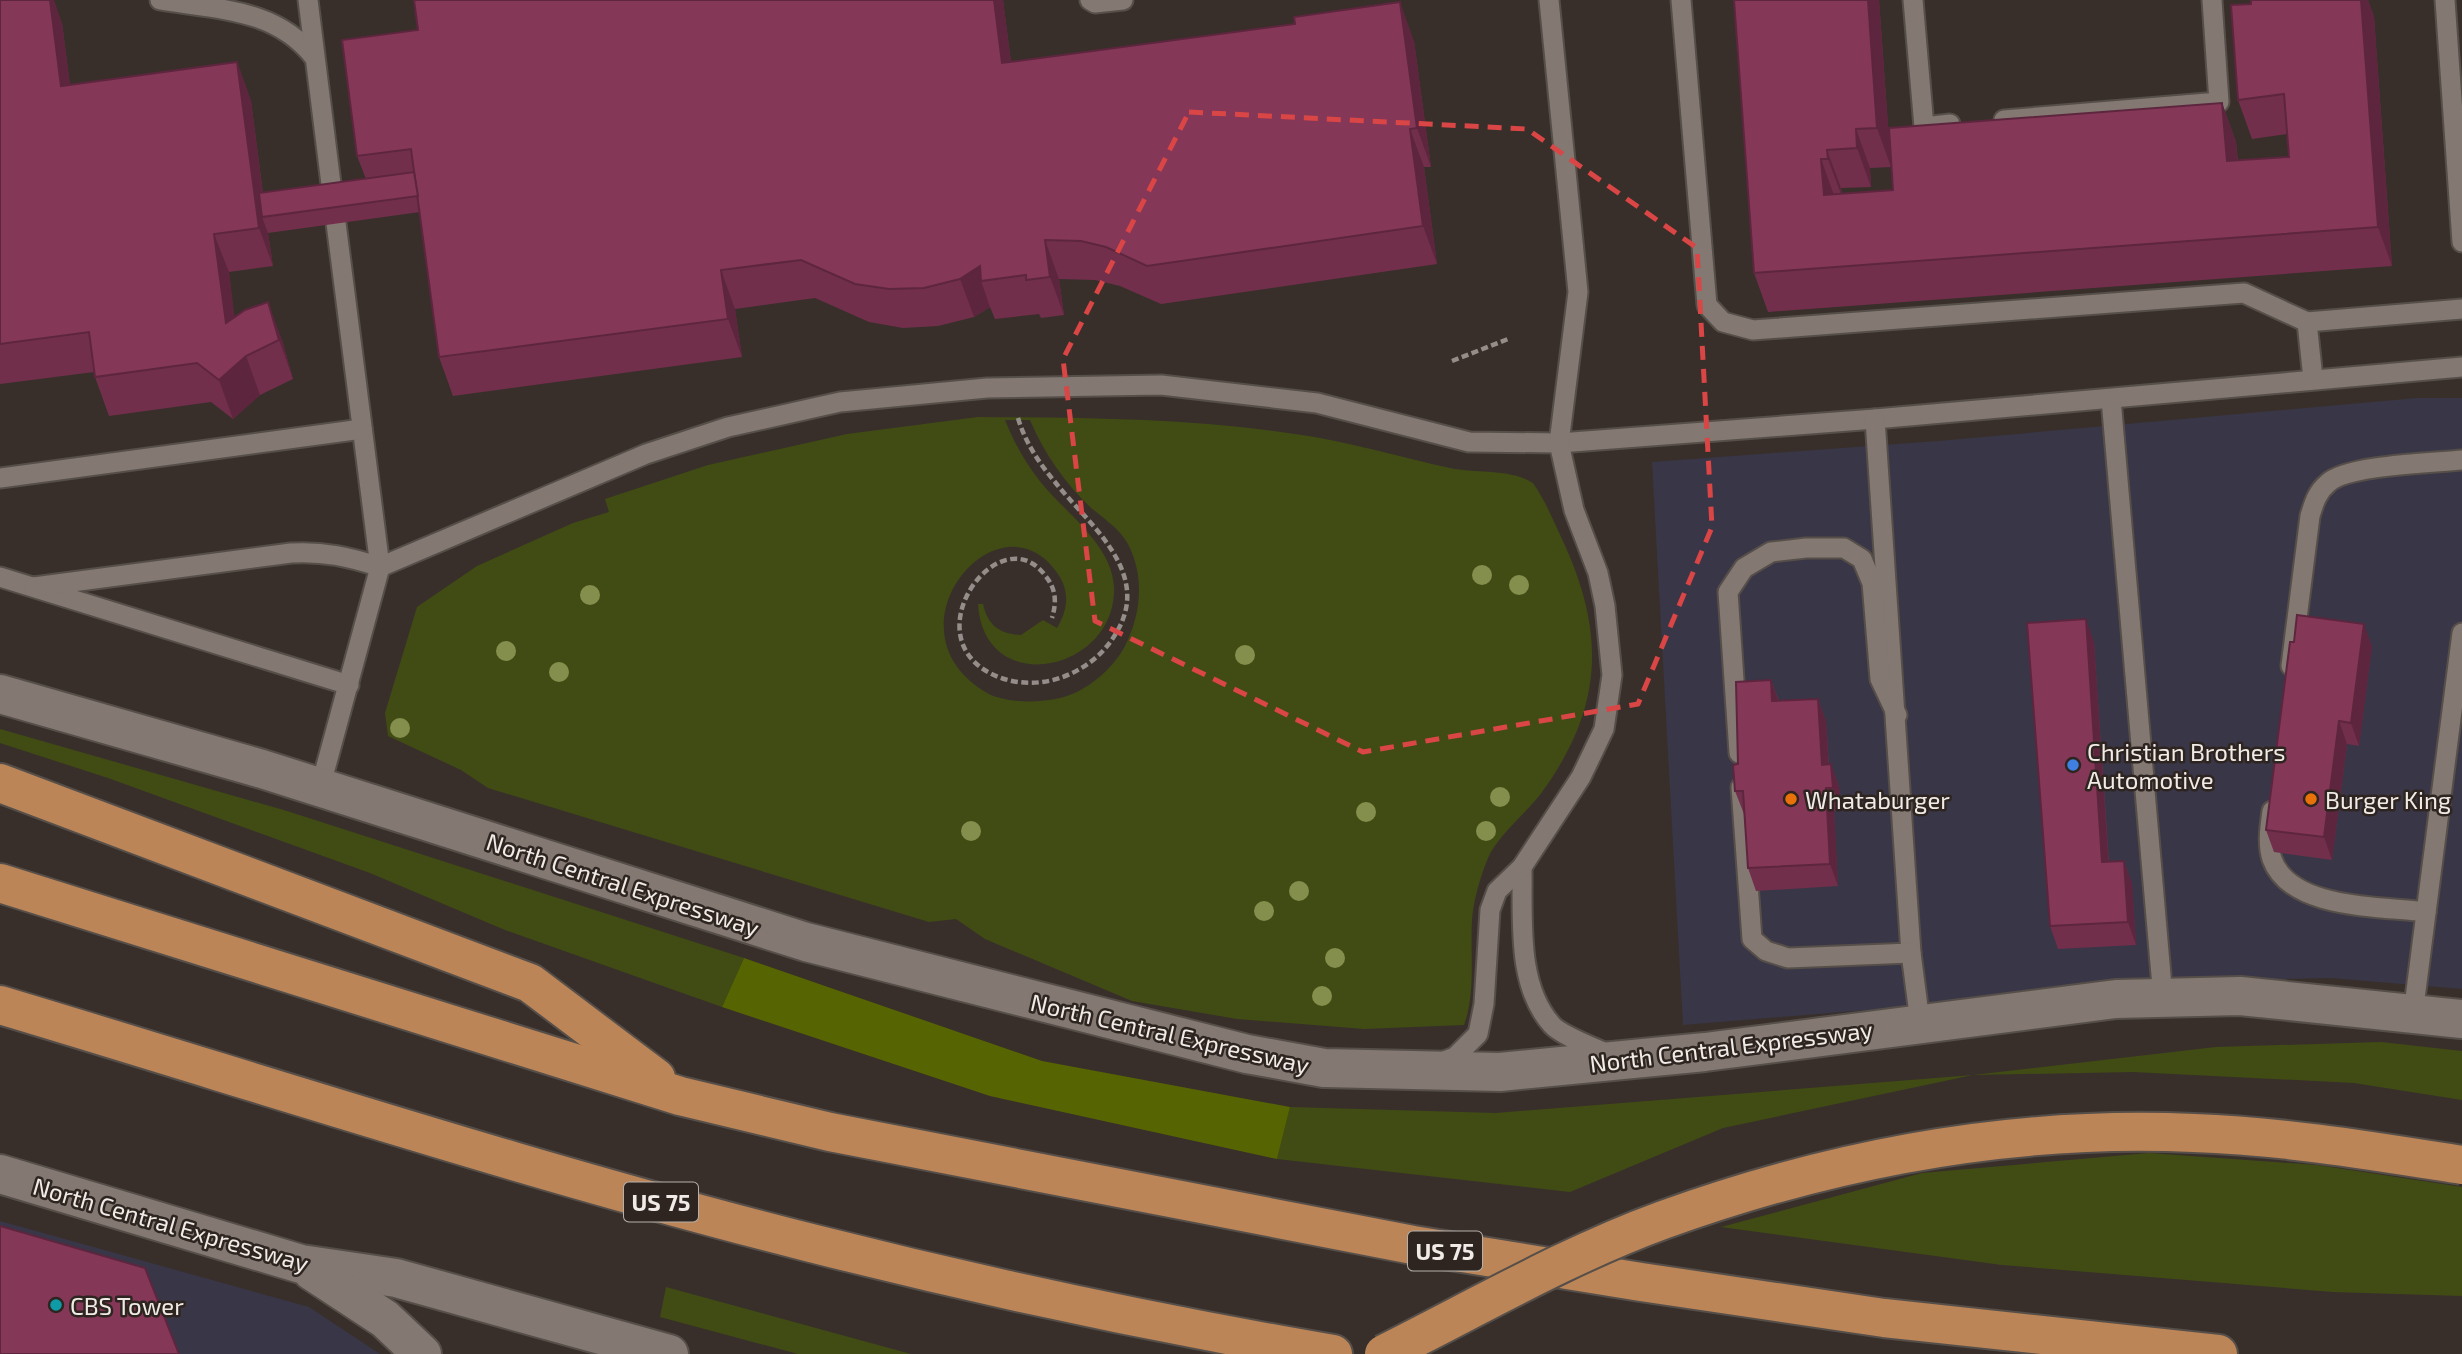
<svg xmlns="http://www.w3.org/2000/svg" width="2462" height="1354" font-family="'Exo 2',sans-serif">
<rect width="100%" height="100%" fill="#382f2a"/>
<!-- commercial -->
<g fill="#393647">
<polygon points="2417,398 2462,398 2462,989 2330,978 2235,980 1683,1025 1652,462 1938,441"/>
<polygon points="0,1221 309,1307 380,1354 0,1354"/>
</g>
<!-- green -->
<g fill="#414c14" fill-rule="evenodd">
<path d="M978,417C1084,418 1190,418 1295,434C1347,441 1399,457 1450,468C1478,474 1509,468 1533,483C1545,500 1553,520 1562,539C1605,631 1604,704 1545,788C1530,810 1498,835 1488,858C1481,875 1473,901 1472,920C1470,954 1476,992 1464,1025L1364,1029L1237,1019L1132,1001L985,939L956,919L929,922L488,788L461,770L388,736L385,713L417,607L477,566L573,523L609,512L605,499L708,465L847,434ZM1005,420H1030C1044,453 1064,482 1090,507C1103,518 1120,529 1128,544C1145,577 1141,614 1125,646C1112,670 1086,692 1060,698C1037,703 1002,704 982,690C883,625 1001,489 1058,574C1070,592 1068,609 1057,628L1043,620L1021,635C1000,634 988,626 983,604H978C984,700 1117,672 1114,587C1112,544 1064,512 1039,480C1024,461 1014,442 1005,420Z"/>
<polygon points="0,729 287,811 744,958 722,1007 505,930 370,873 108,778 0,743"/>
<polygon points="2381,1042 2462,1051 2462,1100 2354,1083 2133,1072 1973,1075 1723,1128 1570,1192 1277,1159 1290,1107 1496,1113 1973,1075 2216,1047"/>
<polygon points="2149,1153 2317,1165 2462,1187 2462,1296 2333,1292 2002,1265 1721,1227 1922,1173"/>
<polygon points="666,1287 911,1354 798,1354 660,1317"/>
</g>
<!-- forest -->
<polygon fill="#566501" points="744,958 1042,1061 1290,1107 1277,1159 990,1096 722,1007"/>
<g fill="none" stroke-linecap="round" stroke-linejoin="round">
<!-- service casing -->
<g stroke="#564e49" stroke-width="23">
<g id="service">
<path d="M160,0C218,10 275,8 314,57"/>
<polyline points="308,0 333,200"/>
<polyline points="1090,0 1095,3 1123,0"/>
<polyline points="1681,0 1707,305 1723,322 1753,330 2244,293 2307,322 2313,379"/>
<polyline points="1913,0 1924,127 1950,124"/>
<polyline points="2445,0 2462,242"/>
<polyline points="2004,120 2219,102 2212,0"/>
<polyline points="336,223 380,567 646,454 728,427 840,402 987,388 1161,385 1317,403 1469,442 1559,443 1875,419 2462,367"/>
<polyline points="2307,322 2462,309"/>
<polyline points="2111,399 2163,998"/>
<polyline points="1875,419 1911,953 1920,1022"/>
<polyline points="0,478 362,429"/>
<polyline points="0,577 349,685"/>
<path d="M34,587L291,553C323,551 350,557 380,567L320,788"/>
<path d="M2291,666L2310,516C2314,503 2317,492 2328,483C2347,465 2434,463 2462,460"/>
<polyline points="1739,753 1728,592 1744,568 1771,552 1806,548 1844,548 1862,559 1872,583 1880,679 1897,715"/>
<polyline points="1741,787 1752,939 1766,951 1788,958 1911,953"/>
<path d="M2272,811C2270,826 2267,844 2272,859C2290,910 2381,906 2426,912"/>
<path d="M1522,867C1523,918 1516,985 1552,1025C1562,1036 1596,1048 1610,1055"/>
<polyline points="2413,1014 2462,633"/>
<polyline points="1439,1063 1455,1057 1478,1034 1484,1004 1490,910 1497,891 1522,867 1581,777 1604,729 1612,675 1605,606 1598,573 1574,510 1559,443 1578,292 1549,0"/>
</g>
</g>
<!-- secondary casing -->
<g stroke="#564e49" stroke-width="42">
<g id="secondary">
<polyline points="0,694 262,769 806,942 1247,1054 1324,1068 1500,1072 1705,1052 2116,999 2240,996 2462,1019"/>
<polyline points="0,1174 301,1264 396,1278 669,1354"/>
<polyline points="312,1271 385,1319 422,1354"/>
</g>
</g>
<!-- motorway casing -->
<g stroke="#564e49" stroke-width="42">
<g id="motorway">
<polyline points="0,783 530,983 656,1078"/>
<polyline points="0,883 680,1096 830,1132 1413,1245 1641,1282 1884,1318 2218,1354"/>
<path d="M0,1005C270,1086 538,1174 811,1243C984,1287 1158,1324 1333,1354"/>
</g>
</g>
<!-- path -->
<g stroke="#958d89" stroke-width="4.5" stroke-dasharray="7 3.5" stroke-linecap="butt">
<polyline points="1452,361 1508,339"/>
<path d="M1018,418C1025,442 1039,463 1055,482C1086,522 1150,569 1119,628C1108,649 1092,664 1070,674C1044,686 1013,686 988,672C915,631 1000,518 1044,574C1056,588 1057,601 1052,618"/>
</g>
<!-- service -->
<use href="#service" stroke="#837872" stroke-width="19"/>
<!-- secondary -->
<use href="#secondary" stroke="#837872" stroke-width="38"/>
<!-- motorway -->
<use href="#motorway" stroke="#bb8557" stroke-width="38"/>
<!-- motorway-bridge casing -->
<g stroke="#564e49" stroke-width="42" stroke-linecap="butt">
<path id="motorway-bridge" d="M1384,1354C1476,1308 1567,1255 1663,1220C1832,1159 2013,1125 2194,1133C2284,1136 2373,1151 2462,1165"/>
</g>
<!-- motorway-bridge -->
<use href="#motorway-bridge" stroke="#bb8557" stroke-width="38"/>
</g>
<!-- trees -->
<g fill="#848e4d">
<circle cx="1482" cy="575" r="10"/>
<circle cx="1519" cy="585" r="10"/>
<circle cx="590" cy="595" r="10"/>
<circle cx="506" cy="651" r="10"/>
<circle cx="1245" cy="655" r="10"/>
<circle cx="559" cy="672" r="10"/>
<circle cx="400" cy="728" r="10"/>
<circle cx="1500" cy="797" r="10"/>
<circle cx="1366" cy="812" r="10"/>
<circle cx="971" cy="831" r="10"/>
<circle cx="1486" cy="831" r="10"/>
<circle cx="1299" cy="891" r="10"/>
<circle cx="1264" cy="911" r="10"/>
<circle cx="1335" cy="958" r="10"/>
<circle cx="1322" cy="996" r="10"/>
</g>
<!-- wall -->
<g fill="#722f4c">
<polygon points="0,0 62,23 70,85 237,62 251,101 263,193 366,179 357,156 418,30 414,0 1003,0 1011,62 1414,41 1431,167 1424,167 1437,264 1161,304 1120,286 1095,280 1059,279 1064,315 1041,318 1039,314 995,319 990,307 974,317 938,326 903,328 869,322 815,298 735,309 742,357 453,396 439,357 420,212 268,233 273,266 229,272 234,317 282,340 293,379 260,395 233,419 211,402 109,416 95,377 94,372 0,384"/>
<polygon points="1734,0 1879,0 1891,167 1870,168 1871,187 1841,188 1842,194 1893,190 2222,103 2236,142 2238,161 2289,157 2287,134 2252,139 2238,100 2251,0 2368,0 2374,17 2392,266 1768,312 1754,273"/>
<polygon points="2094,642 2109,862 2124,861 2132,884 2136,945 2058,949 2050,926"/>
<polygon points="2372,646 2359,746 2347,744 2332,860 2274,852 2266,830"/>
<polygon points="1771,680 1779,701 1818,699 1826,721 1829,764 1831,764 1839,787 1841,810 1834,811 1838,886 1756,891 1748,868 1744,814 1735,791 1738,764"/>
</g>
<!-- shaded-wall -->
<g fill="#5d263e">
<polygon points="50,0 54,0 62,23 75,124 61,86"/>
<polygon points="994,0 1003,0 1016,102 1002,63"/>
<polygon points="1868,0 1879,0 1891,167 1877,128"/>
<polygon points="2361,0 2368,0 2374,17 2392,266 2378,227"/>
<polygon points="1400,2 1414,41 1431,167 1417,128"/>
<polygon points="237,62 251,101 266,217 262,217 268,233 273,266 259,228"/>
<polygon points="2222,103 2236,142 2241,200 2227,161"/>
<polygon points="1410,129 1424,167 1437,264 1423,226"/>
<polygon points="1856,129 1870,168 1871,187 1857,148"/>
<polygon points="1827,150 1841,188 1842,197 1828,159"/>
<polygon points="1821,159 1835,198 1824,195"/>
<polygon points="214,234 229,272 240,361 246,356 260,395 233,419 219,380"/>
<polygon points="1045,240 1059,279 1064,315 1050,277"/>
<polygon points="980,266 981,281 990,307 974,317 960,279"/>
<polygon points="721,270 735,309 742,357 728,319"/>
<polygon points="268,302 282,340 293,379 279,340"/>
<polygon points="2086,619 2094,642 2110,885 2102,862"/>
<polygon points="2364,624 2372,646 2359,746 2351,723"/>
<polygon points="1771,680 1779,703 1772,701"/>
<polygon points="1818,699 1826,721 1830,787 1822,765"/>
<polygon points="2339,721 2347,744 2332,860 2324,837"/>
<polygon points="1831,764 1839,787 1841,810 1833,788"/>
<polygon points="1826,788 1834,811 1838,886 1830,864"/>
<polygon points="2124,861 2132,884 2136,945 2128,922"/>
</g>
<!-- building -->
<g fill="#853758" stroke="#5d263e" stroke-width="2">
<polygon points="0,0 50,0 61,86 237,62 259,228 214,234 226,323 245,310 268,302 279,340 246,356 219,380 197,363 95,377 89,332 0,344"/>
<polygon points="414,0 994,0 1002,63 1295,24 1294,17 1400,2 1417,128 1410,129 1423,226 1147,266 1106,247 1081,241 1045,240 1050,277 1026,280 1026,275 981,281 980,266 960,279 924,288 889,289 855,284 801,260 721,270 728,319 439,357 411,149 357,156 342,40 418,30"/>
<polygon points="1734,0 1868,0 1877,128 1856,129 1857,148 1827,150 1828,159 1821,159 1824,195 1893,190 1889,128 2222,103 2227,161 2289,157 2284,94 2238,100 2231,5 2251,4 2251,0 2361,0 2378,227 1754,273"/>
<polygon points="414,172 418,196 262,217 259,193"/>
<polygon points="2297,615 2364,624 2351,723 2339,721 2324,837 2266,830 2290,642 2294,642"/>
<polygon points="2086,619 2102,862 2124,861 2128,922 2050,926 2027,623"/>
<polygon points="1771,680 1772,701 1818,699 1822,765 1831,764 1833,788 1826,788 1830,864 1748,868 1743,791 1735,791 1733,765 1738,764 1736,682"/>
<polygon points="0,1226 145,1268 179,1354 0,1354"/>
</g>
<!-- marked area -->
<path fill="none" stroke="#da4545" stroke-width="5" stroke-dasharray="14 9" stroke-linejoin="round" d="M1189,112L1527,129L1697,248L1712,527L1638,704L1363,752L1095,621L1063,359Z"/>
<!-- markers -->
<circle fill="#3f7fe0" stroke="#2e2520" stroke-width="2.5" cx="2073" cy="765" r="7"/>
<g fill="#e8710a" stroke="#2e2520" stroke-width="2.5">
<circle cx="1791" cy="799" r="7"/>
<circle cx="2311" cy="799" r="7"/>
</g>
<circle fill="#0f9aa8" stroke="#2e2520" stroke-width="2.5" cx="56" cy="1305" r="7"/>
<g text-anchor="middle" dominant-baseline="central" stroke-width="5" stroke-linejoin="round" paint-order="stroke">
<!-- shield labels -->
<g fill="#2e2520" stroke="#b6b0ab" stroke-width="2">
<rect x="624" y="1182.5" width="74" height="39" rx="5"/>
<rect x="1408" y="1231.5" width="74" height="39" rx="5"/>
</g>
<g font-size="23" font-weight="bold" fill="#f1ebe7">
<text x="661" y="1202">US 75</text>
<text x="1445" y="1251">US 75</text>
</g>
<!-- poi labels -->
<g font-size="24" fill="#f1ebe7" stroke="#2e2520" text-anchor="start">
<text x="2087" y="751">Christian Brothers<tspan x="2087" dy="28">Automotive</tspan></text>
<text x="1805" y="799">Whataburger</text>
<text x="2325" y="799">Burger King</text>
<text x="70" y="1305">CBS Tower</text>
</g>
<!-- street labels -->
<g font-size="24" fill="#f1ebe7" stroke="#2e2520">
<text transform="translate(623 884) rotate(18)">North Central Expressway</text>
<text transform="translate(1170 1033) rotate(13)">North Central Expressway</text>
<text transform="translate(1731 1046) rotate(-7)">North Central Expressway</text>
<text transform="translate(171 1224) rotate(16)">North Central Expressway</text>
</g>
</g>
</svg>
